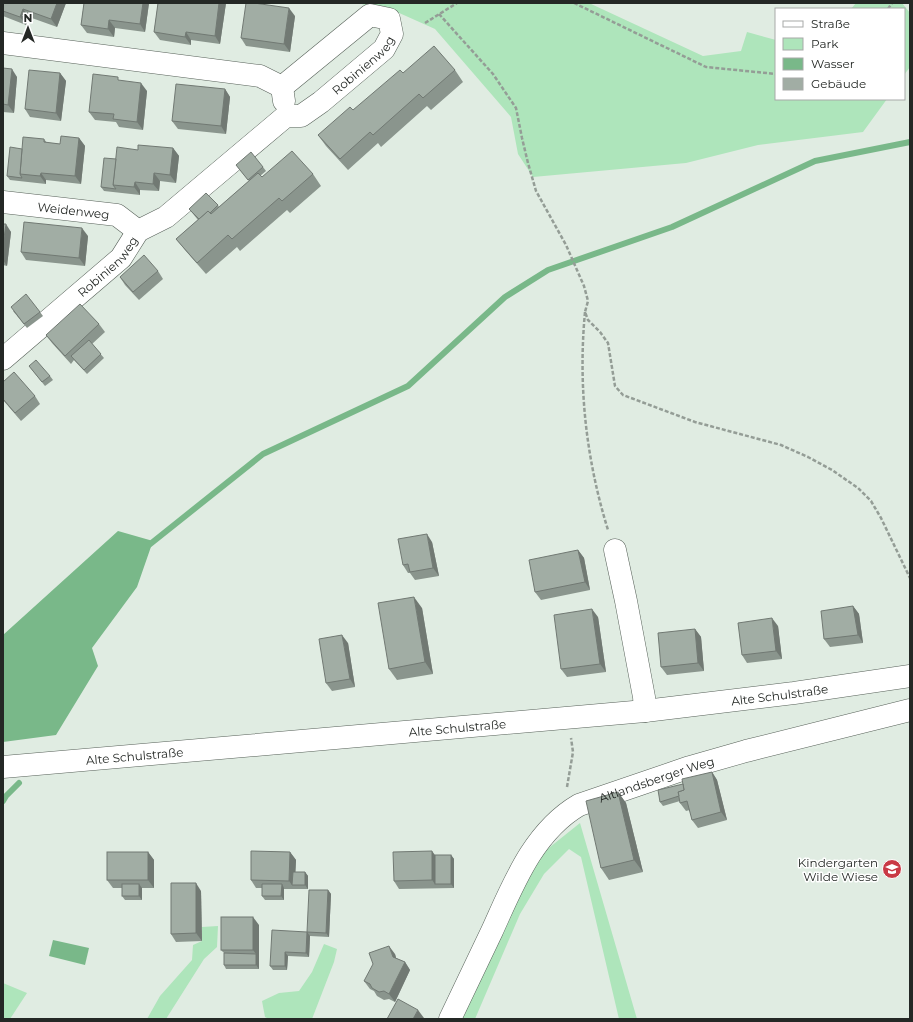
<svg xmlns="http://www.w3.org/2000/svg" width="913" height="1022" font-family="Montserrat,sans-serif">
<rect width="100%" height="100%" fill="#e0ece2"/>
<!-- green -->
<g fill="#aee5bb">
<polygon points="357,3 589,3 703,56 741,51 747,32 776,40 776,99 887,99 863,132 758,145 686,163 533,177 518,154 511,117 435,29 397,12"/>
<polygon points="856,3 902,3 910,13 910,67 904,75 904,9 851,9"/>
<polygon points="580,823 637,1019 619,1019 581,857 569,849 544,874 520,914 475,1019 462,1019 535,859"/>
<polygon points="218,926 217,947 204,959 166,1019 147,1019 160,996 192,960 193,945 202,941 202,927"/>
<polygon points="324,944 337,949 334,962 312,1019 269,1019 265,1017 262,1001 279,993 299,991 312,972"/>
<polygon points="3,983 27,993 10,1019 3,1019"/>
</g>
<!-- water -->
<g fill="#79b889">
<polygon points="118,531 153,541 137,587 92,648 98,666 56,735 3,742 3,635"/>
<polygon points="53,940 89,948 85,965 49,956"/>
</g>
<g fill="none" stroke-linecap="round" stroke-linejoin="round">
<!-- stream -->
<g stroke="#79b889" stroke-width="6">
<polyline points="149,545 263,454 408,386 505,297 548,270 672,227 815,161 910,142"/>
<polyline points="3,801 6,796 19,783"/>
</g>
<!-- minor casing -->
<g stroke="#576159" stroke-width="23">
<g id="minor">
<polyline points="3,43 260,76 282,87 284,101"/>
<path id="s1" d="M3,202L117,215L138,231"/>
<path id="s2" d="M3,359L121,258L138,231L166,217L286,116H301L321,102L384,49L392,34L389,19L370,15L282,87"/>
<polyline points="615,550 626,601 644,697 645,711"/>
<path id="s3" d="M3,767L645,711L794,693L910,676"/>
<path id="s4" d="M450,1019C464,990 478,960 492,931C513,885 533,832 579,805L690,767L746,751L910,710"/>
</g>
</g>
<!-- path -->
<g stroke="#949d96" stroke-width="2.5" stroke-dasharray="4 2" stroke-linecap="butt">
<polyline points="574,3 706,67 776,74"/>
<polyline points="888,9 892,3"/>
<polyline points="439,14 493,74 516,108 522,138 528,163 536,191 566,245 584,286 588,301 585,312 588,320 600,332 608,343 615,386 623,395 695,422 781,445 808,457 832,470 858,488 871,501 881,518 910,578"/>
<polyline points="425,23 457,3"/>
<path d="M585,312C578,386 586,459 608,530"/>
<polyline points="567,787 573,752 571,738"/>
</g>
<!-- minor -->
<use href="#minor" stroke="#fff" stroke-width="22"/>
</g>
<!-- wall -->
<g fill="#8a958d">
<polygon points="3,3 66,3 57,27 29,17 26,25 3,16"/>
<polygon points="84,3 149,3 145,32 115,28 114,37 87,33 81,25"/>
<polygon points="158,3 226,3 220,44 191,40 191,45 160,40 154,32"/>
<polygon points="295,16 290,52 246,46 241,38"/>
<polygon points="3,68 17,77 14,113 3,112"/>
<polygon points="455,70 463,82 431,110 427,106 381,147 378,143 348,170 326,146 318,135 353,110 403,73"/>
<polygon points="60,73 66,81 61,121 30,117 25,109"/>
<polygon points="120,81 147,91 143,130 119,127 116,122 95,120 89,112"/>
<polygon points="225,89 230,97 226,134 178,129 172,121"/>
<polygon points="79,138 85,146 81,184 46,180 46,184 10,180 7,176 22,149 44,139 47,143 60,144"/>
<polygon points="173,148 179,156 176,183 160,181 159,191 140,190 140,195 104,191 101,187 116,159 138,150"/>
<polygon points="236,165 263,167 266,171 260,176 262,177 313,174 321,186 290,213 287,210 240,251 237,247 206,274 185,250 176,239 198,220 189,209 218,205 219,207 249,181"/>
<polygon points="3,224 11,232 7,266 3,265"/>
<polygon points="88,236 85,266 26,260 21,252"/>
<polygon points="158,271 163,279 139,300 125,285 120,277"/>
<polygon points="13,311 40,312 43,316 27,328"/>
<polygon points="99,324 105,332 92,344 104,358 87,374 74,360 71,364 52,343 46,335"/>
<polygon points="29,366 50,376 53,380 45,386"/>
<polygon points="3,382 35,396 40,404 21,421 3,400"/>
<polygon points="432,542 439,576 415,580 410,573 408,573 403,565"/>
<polygon points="578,550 584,558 590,590 541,600 535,592"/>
<polygon points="853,606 859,614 863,643 830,647 824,639"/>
<polygon points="422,608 433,674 397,680 389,669"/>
<polygon points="598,617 606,672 567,677 561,669"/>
<polygon points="778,626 782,659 747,663 742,655"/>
<polygon points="695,629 701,637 704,671 667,675 661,667"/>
<polygon points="348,643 355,687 332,691 326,683"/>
<polygon points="712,772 717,780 727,820 698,828 692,820 690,810 686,811 680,803 680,801 663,806 660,802 683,784"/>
<polygon points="618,792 626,803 643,872 609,880 601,868"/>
<polygon points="148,852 154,860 154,888 142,888 142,900 125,900 122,896 122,888 113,888 107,880"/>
<polygon points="290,852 296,860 295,872 305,872 308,876 308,889 284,889 284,900 265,900 262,896 262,888 256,888 251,880"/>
<polygon points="451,855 454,859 454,888 399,889 394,881"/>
<polygon points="328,890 331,894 329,937 310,936 309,957 288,956 287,970 273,970 270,966 307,932"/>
<polygon points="201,891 202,941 176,942 171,934"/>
<polygon points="259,925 259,969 226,969 224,965 224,953 221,950"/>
<polygon points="395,954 396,958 405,962 410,970 395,1002 389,999 384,1000 377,996 374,991 370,989 364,981"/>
</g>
<!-- shaded-wall -->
<g fill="#717973">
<polygon points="57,3 66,3 57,27 51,19"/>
<polygon points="143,3 149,3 145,32 140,24"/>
<polygon points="219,3 226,3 220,44 215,36"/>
<polygon points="289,8 295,16 290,52 284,44"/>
<polygon points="23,9 29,17 26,25 20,17"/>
<polygon points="109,20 115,28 114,37 108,29"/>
<polygon points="186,32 191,40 191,45 185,37"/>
<polygon points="12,69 17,77 14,113 8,105"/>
<polygon points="60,73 66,81 61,121 56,113"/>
<polygon points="141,83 147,91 143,130 137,122"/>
<polygon points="225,89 230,97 226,134 221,126"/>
<polygon points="79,138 85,146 81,184 75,176"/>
<polygon points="173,148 179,156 176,183 170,175"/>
<polygon points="41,173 46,180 46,184 40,176"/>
<polygon points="154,173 160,181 159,191 153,184"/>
<polygon points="135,182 140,190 140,195 134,187"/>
<polygon points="6,224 11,232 7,266 3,260 3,245"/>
<polygon points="82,228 88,236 85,266 79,258"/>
<polygon points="427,534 432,542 439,576 433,568"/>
<polygon points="578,550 584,558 590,590 585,582"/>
<polygon points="414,597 422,608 433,674 425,662"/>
<polygon points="853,606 859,614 863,643 858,635"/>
<polygon points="592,609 598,617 606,672 600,664"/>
<polygon points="772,618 778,626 782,659 776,651"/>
<polygon points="695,629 701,637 704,671 698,663"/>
<polygon points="342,635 348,643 355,687 350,679"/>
<polygon points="712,772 717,780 727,820 721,812"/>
<polygon points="618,792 626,803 643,872 634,860"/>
<polygon points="432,851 438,859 435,884 432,880"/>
<polygon points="148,852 154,860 154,888 148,880"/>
<polygon points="290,852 296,860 295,885 292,885 289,881"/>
<polygon points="451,855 454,859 454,888 451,884"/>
<polygon points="305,872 308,876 308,889 305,885"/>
<polygon points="196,883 201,891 202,941 196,933"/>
<polygon points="139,884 142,888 142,900 139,896"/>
<polygon points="282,884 284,888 284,900 281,896"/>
<polygon points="328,890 331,894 329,937 326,933"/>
<polygon points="253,917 259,925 259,969 256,965 256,954 253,950"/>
<polygon points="307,932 310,936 309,957 306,953"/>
<polygon points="389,946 395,954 398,965 393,957"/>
<polygon points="285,952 288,956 287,970 285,966"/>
<polygon points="405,962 410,970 395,1002 389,994"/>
<polygon points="418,1010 424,1018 423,1019 413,1019"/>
</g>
<!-- building -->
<g fill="#a1ada4" stroke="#717973">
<polygon points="3,3 57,3 51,19 23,9 20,17 3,11"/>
<polygon points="84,3 143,3 140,24 109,20 108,29 81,25"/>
<polygon points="158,3 219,3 215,36 186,32 185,37 154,32"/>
<polygon points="246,3 254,3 289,8 284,44 241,38"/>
<polygon points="434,46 455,70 423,98 419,94 373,135 370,132 340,159 318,135 350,107 353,110 400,70 403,73"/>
<polygon points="3,68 12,69 8,105 3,104"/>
<polygon points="29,70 60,73 56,113 25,109"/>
<polygon points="93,74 118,77 118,80 141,83 137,122 113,119 114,114 89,112"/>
<polygon points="176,84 225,89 221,126 172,121"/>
<polygon points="61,136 79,138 75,176 41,173 40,176 20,174 23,137 44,139 44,142 60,144"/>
<polygon points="138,145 173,148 170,175 154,173 153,184 135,182 134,187 113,185 117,147 138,150"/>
<polygon points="10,147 22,149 20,174 22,178 7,176"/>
<polygon points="292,151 313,174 282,201 279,198 232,239 228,235 197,263 176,239 208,211 211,214 258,173 262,177"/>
<polygon points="251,152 263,167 248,180 236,165"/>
<polygon points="104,158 116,159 113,185 116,189 101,187"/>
<polygon points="206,193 218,205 210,213 208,211 199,219 189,209"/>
<polygon points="24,222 82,228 79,258 21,252"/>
<polygon points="3,224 6,224 3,245"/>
<polygon points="144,255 158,271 133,292 120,277"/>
<polygon points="26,294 40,312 24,324 11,307"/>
<polygon points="80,304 99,324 65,356 46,335"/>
<polygon points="89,340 101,354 84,370 71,356"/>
<polygon points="36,360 50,376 42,382 29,366"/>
<polygon points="14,372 35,396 15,413 3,399 3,382"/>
<polygon points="427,534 433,568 410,572 408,564 403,565 398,539"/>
<polygon points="578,550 585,582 535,592 529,560"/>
<polygon points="414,597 425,662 389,669 378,603"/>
<polygon points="853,606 858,635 824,639 821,611"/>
<polygon points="592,609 600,664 561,669 554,615"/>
<polygon points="772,618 776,651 742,655 738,623"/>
<polygon points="695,629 698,663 661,667 658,633"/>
<polygon points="342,635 350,679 326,683 319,639"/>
<polygon points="712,772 721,812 692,820 687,801 680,803 678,792 684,790 682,779"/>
<polygon points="683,784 684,790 678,792 679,796 660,802 658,790"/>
<polygon points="618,792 634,860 601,868 586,801"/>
<polygon points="251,851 290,852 289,881 251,880"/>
<polygon points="432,851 432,880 394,881 393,852"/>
<rect x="107" y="852" width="41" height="28"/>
<rect x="435" y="855" width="16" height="29"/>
<polygon points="293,872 305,872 305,885 292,885"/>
<polygon points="171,883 196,883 196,933 171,934"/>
<rect x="122" y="884" width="17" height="12"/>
<polygon points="262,884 282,884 281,896 262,896"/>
<polygon points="309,890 328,890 326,933 307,932"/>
<rect x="221" y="917" width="32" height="33"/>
<polygon points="272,930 307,932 306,953 285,952 285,966 270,966"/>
<polygon points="389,946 393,957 405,962 389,994 384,991 379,992 372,988 370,984 364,981 373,964 369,953"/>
<polygon points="224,953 256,954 256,965 224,965"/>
<polygon points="398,999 418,1010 413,1019 387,1019"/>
</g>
<!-- icons -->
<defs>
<g id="school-disc" transform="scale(1)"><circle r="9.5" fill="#c93945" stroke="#fff"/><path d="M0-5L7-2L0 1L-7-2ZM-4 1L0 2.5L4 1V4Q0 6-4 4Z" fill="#fff"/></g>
</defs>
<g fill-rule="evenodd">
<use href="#school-disc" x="892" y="869"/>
</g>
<g text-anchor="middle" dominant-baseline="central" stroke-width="3" stroke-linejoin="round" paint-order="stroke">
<!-- street labels -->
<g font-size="12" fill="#242825" stroke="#fff">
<text stroke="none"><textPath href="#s2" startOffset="471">Robinienweg</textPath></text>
<text stroke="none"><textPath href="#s1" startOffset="71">Weidenweg</textPath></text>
<text stroke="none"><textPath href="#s2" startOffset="140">Robinienweg</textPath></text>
<text stroke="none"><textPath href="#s3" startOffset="780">Alte Schulstraße</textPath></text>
<text stroke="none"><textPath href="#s3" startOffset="456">Alte Schulstraße</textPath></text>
<text stroke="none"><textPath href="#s3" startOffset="132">Alte Schulstraße</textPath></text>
<text stroke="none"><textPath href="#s4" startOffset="335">Altlandsberger Weg</textPath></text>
</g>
<!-- poi labels -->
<g font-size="12" fill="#242825" stroke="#fff" text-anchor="end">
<text x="878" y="862">Kindergarten<tspan x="878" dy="14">Wilde Wiese</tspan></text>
</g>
</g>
<!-- border -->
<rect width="913" height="1022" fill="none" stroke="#242825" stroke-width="8"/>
<!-- legend -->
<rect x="775" y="8" width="130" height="92" fill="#ffffff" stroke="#a7a9a8"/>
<rect x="783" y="21" width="20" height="6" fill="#ffffff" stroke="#a7a9a8"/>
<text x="811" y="28" font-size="12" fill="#242825">Straße</text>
<rect x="783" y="38" width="20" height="12" fill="#aee5bb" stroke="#a7a9a8"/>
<text x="811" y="48" font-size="12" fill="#242825">Park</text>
<rect x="783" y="58" width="20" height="12" fill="#79b889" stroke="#a7a9a8"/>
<text x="811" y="68" font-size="12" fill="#242825">Wasser</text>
<rect x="783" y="78" width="20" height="12" fill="#a1ada4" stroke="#a7a9a8"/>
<text x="811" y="88" font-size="12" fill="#242825">Gebäude</text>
<!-- north arrow -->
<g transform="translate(28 28)" stroke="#ffffff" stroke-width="3" paint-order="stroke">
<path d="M0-3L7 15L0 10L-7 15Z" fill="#242825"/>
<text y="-6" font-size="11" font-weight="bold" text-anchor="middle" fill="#242825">N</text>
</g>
</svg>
